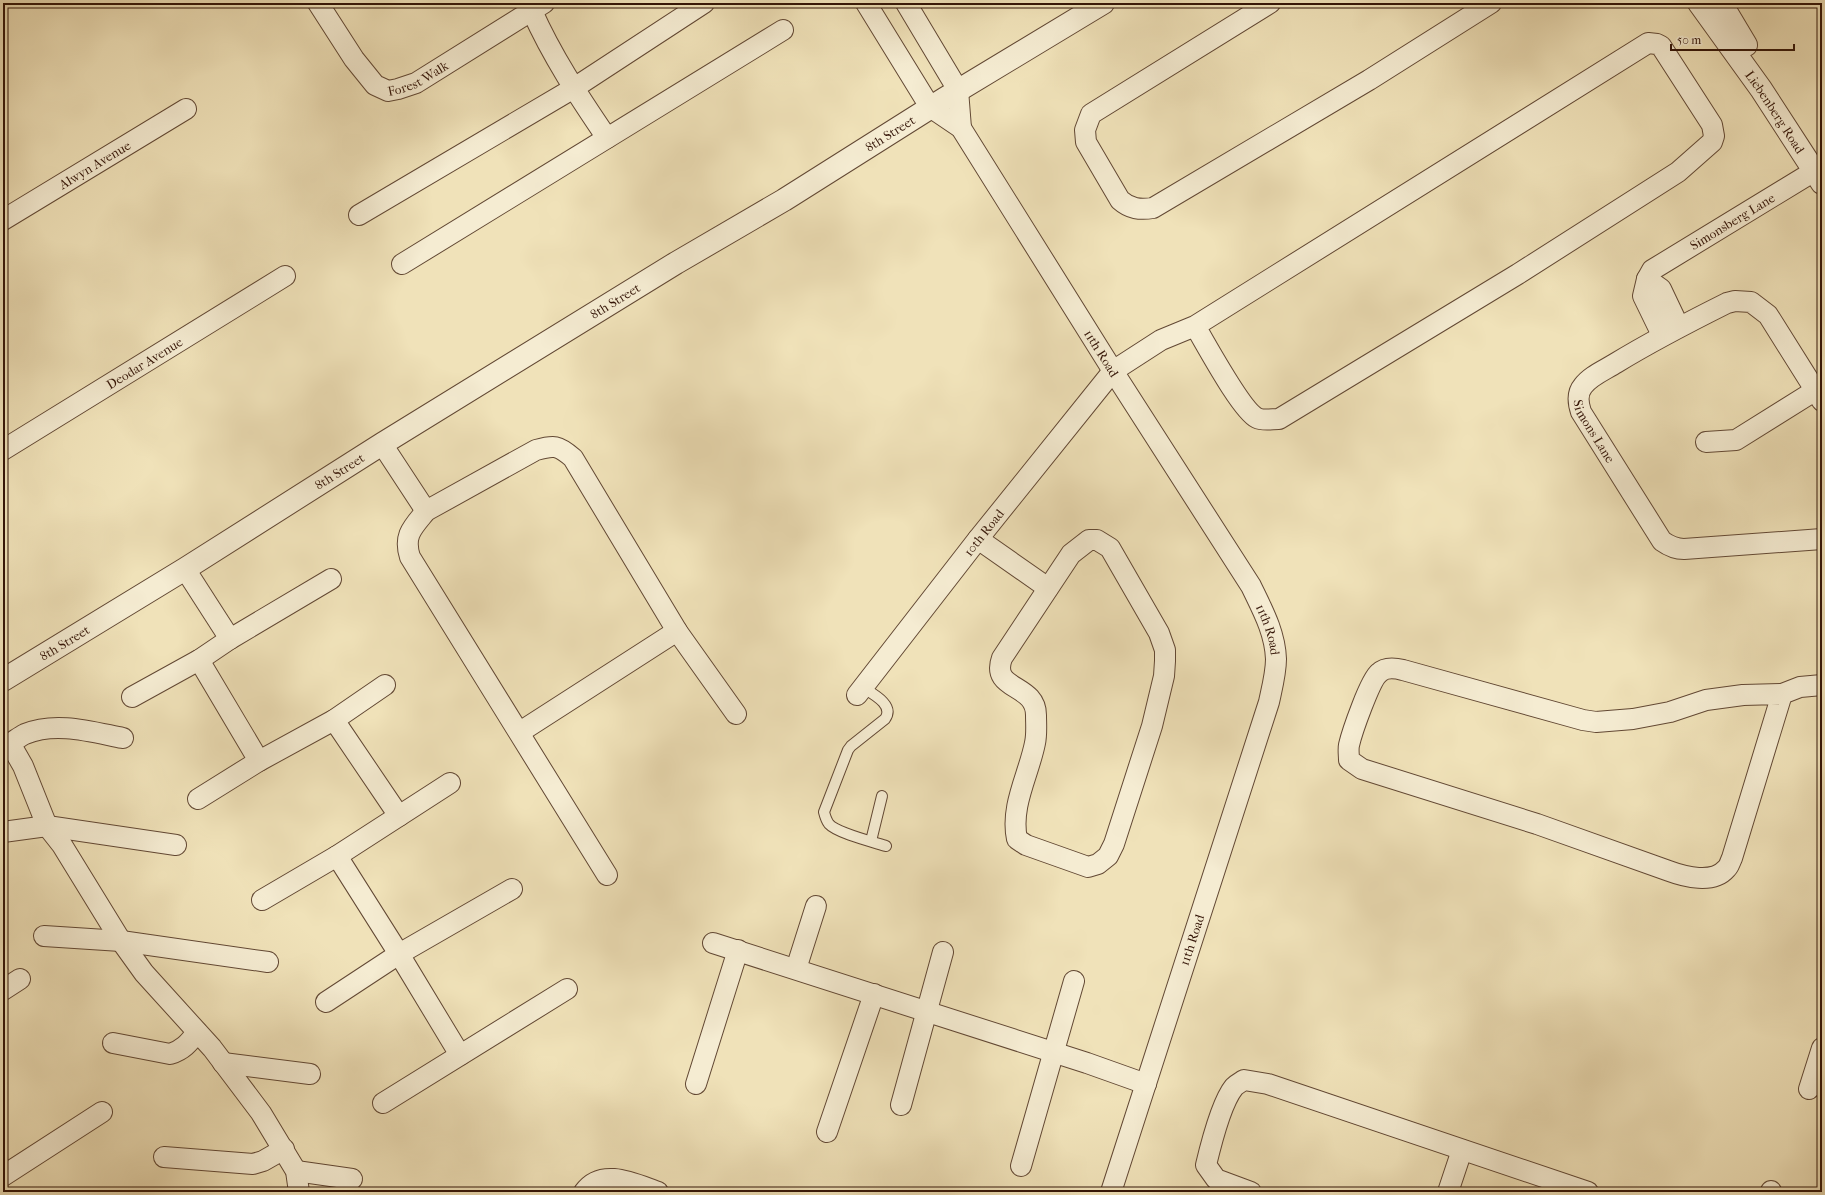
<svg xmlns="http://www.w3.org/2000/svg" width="1825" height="1195" font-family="'IM FELL French Canon',serif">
<rect width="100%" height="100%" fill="#f0e2b9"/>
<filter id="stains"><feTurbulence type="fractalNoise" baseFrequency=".005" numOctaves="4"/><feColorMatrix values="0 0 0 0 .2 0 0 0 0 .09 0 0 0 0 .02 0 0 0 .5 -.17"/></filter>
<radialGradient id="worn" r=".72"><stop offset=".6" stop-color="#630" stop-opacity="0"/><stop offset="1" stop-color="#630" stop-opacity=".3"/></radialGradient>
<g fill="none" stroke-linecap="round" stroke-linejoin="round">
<!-- service casing -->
<g stroke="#624834" stroke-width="12">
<g id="service">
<path d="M862,687C873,694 895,705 885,719L851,746L848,750L824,812C825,816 826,820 829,824C837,833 873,842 886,846"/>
<polyline points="871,841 882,796"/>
</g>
</g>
<!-- minor casing -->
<g stroke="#624834" stroke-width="22">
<g id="minor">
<path id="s1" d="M318,3L354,59L375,85L388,91L398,89L416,83L544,3"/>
<path id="s2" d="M866,3L930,107L961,128L1113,371L1251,586C1262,609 1275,632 1276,659C1276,673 1272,688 1269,702L1111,1192"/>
<polyline points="906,3 958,90 961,128"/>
<path d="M1270,3L1091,114L1085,130L1086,142L1120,200C1130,209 1140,210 1153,208L1369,80L1491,3"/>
<path d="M532,11C552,56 579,97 607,138"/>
<polyline points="359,215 574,88 704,3"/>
<path id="s3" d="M3,220L186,109"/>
<polyline points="402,264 783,30"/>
<polyline points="1647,279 1661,289 1679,327"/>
<path id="s4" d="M1662,335L1643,296L1647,279L1652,270L1821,167"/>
<path id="s5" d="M1822,401L1768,315L1751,302L1735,301L1727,303C1689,322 1652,341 1616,363C1605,370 1590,376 1583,386C1577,393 1578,403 1581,412L1662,541C1669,546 1675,549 1684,549L1822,539"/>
<polyline points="1706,442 1736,440 1816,390"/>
<polyline points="382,444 426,511"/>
<path id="s6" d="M3,450L285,276"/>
<polyline points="978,539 1048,588"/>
<path d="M1089,540H1097L1110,548L1159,633L1165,650V661L1164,676L1152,726L1114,844L1108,856L1098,864L1088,867L1026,845L1017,839C1010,806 1029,774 1035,743C1037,734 1036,724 1036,715C1036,683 990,691 1002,658L1071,554Z"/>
<polyline points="185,569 230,639"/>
<polyline points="199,660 259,761"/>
<path d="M1782,694L1732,858C1730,862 1729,867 1726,869C1713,884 1685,877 1669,871L1537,824L1362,769L1349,760C1349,755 1348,750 1349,745C1352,732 1370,680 1379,673C1385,667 1395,668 1403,670L1583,720L1596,722L1633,719L1670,712L1706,700L1743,695L1782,694L1800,687L1822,685"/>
<path id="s7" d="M857,695L978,539L1113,371L1161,340L1195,326L1648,43L1657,44L1661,46L1712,125L1714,136L1712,142L1678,172L1518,274L1279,419C1272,419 1263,421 1257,418C1241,410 1206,344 1195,326"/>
<polyline points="132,697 199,660 230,639 331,579"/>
<polyline points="334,720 399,816"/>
<polyline points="520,732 677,631"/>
<polyline points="3,744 15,752 23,766 47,826 62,845 121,941 144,973 212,1048 261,1113 296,1171 299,1192"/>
<path d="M7,745C13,742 19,737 25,734C56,721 92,732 123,738"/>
<polyline points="198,799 259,761 334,720 385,685"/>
<polyline points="3,832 47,826 176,845"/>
<polyline points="337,856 399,954 460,1055"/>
<path d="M607,875L410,557C403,535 413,527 426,511L536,450C554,445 558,445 573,458L677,631L736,714"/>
<polyline points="262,900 337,856 450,783"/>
<polyline points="44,936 121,941 268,962"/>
<polyline points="713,943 1087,1063 1146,1084"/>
<polyline points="796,969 816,906"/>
<polyline points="3,990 20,979"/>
<polyline points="326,1002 399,954 512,889"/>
<path d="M113,1043L170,1054C183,1050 189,1043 197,1032"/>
<polyline points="223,1063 310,1074"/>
<polyline points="696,1084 738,950"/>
<polyline points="1809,1089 1822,1048"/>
<polyline points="383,1103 567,989"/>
<polyline points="901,1105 943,952"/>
<polyline points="827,1132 874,994"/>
<polyline points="164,1157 253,1164 263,1161 284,1149"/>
<polyline points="1021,1166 1074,981"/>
<polyline points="296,1171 352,1179"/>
<polyline points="3,1176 102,1112"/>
<path d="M584,1192C602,1167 635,1184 658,1192"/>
<path d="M1251,1192L1216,1179L1206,1165C1211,1144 1221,1103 1234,1087C1237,1084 1241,1082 1244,1080L1268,1084L1588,1192"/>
<polyline points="1448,1192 1462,1150"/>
<polyline points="1771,1192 1771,1191"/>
</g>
</g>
<!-- tertiary casing -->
<g stroke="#624834" stroke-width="24">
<g id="tertiary">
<path id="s8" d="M1699,3L1761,89L1822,183"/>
<polyline points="1721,3 1746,45"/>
<path id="s9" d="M3,680L185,569L382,444L676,263L784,200L944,99L1103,3"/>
</g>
</g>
<!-- service -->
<use href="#service" stroke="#f5ecd2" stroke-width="10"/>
<!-- minor -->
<use href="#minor" stroke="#f5ecd2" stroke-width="20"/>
<!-- tertiary -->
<use href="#tertiary" stroke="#f5ecd2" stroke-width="22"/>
</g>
<g text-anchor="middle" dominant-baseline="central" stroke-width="3" stroke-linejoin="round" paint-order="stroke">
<!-- street labels -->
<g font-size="13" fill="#331407" stroke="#f5ecd2">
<text stroke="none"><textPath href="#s1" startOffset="147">Forest Walk</textPath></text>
<text stroke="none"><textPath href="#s8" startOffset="133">Liebenberg Road</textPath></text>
<text stroke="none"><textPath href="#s9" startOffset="1042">8th Street</textPath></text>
<text stroke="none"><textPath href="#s3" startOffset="107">Alwyn Avenue</textPath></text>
<text stroke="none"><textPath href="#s4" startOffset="165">Simonsberg Lane</textPath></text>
<text stroke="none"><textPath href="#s9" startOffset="720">8th Street</textPath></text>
<text stroke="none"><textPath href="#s2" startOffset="425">11th Road</textPath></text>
<text stroke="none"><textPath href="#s6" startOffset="166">Deodar Avenue</textPath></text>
<text stroke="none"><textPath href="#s5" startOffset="364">Simons Lane</textPath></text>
<text stroke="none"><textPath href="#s9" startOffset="396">8th Street</textPath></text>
<text stroke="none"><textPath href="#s7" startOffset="206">10th Road</textPath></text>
<text stroke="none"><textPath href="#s2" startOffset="749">11th Road</textPath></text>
<text stroke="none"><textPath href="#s9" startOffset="72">8th Street</textPath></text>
<text transform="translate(1192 940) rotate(-72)">11th Road</text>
</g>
</g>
<!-- margin -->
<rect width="1825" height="1195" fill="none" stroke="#f0e2b9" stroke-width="16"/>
<rect x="4" y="4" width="1817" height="1187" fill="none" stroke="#331407" stroke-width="2"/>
<rect x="8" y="8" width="1809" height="1179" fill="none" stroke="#331407"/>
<!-- scale -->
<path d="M1671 44v6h123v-6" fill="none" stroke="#331407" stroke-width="2"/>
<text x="1677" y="44" font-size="12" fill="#331407" stroke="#f5ecd2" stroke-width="3" paint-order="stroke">50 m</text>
<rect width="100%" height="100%" filter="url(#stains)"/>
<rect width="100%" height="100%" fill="url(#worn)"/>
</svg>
